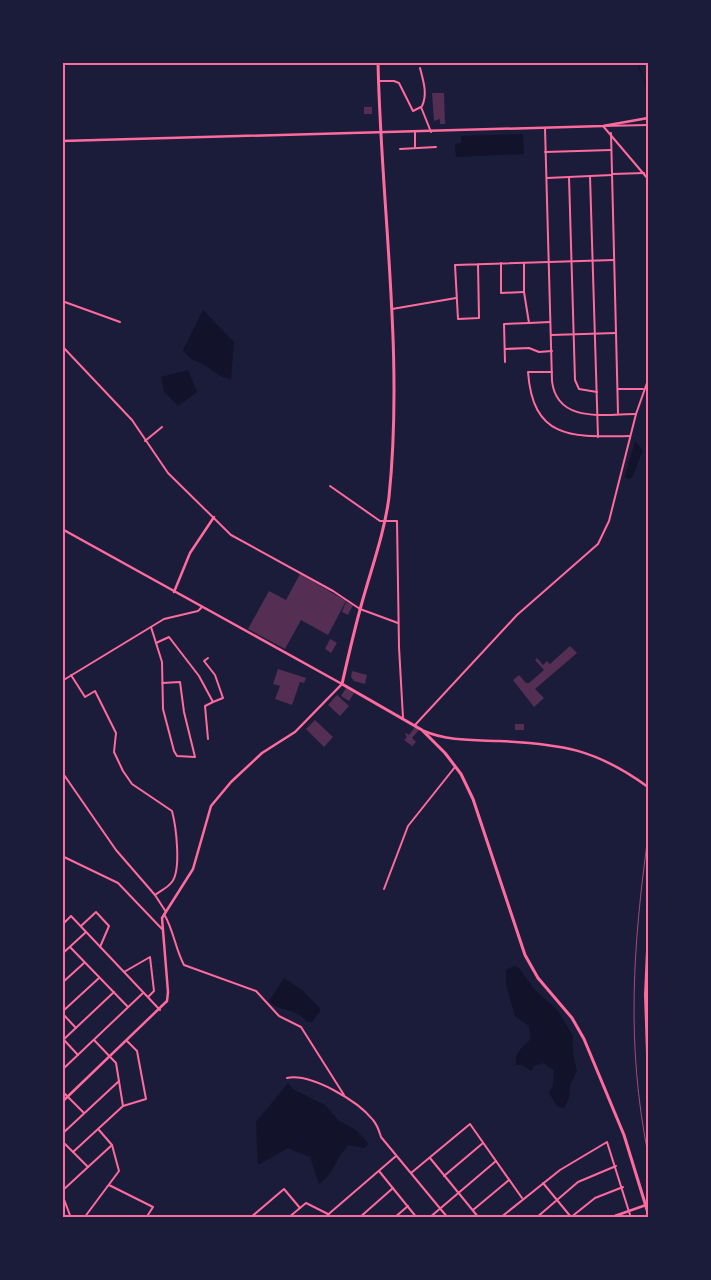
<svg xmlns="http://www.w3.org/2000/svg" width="711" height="1280" font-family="'Golos Text',sans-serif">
<rect width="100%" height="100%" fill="#1b1b3a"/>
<!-- water -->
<g fill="#12122b">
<polygon points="523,134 524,154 456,157 455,144 461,143 461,136"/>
<path d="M203,310L234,342L231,379C217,376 217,373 206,366C194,359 192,362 183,350Z"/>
<polygon points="188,370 197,392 178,406 164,391 161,377"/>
<polygon points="635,441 643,450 633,476 629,479 625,477"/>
<path d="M514,966L519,968L535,990L558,1011L573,1036V1053L577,1071L570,1085L569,1098L564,1108L557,1106L549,1093L553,1085L554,1070L543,1063L534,1066L531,1071L522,1065H516C513,1053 524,1046 531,1039L529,1026L515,1016L506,985V970Z"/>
<path d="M284,978L302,990L320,1008V1012L312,1022H307C296,1007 281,1013 269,1001Z"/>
<path d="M288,1083L293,1089L325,1105L338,1120L356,1130L369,1144L364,1148L349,1145C336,1156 335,1174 319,1184L310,1157L288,1148L258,1165L256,1122Z"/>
</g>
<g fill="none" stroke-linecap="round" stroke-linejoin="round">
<!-- stream -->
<polyline stroke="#12122b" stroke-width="1" points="637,62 648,90"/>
</g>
<!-- building -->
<g fill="#542f53">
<polygon points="432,93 444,93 445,124 440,124 440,119 434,121"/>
<rect x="364" y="107" width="8" height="7"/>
<polygon points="300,574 346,601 328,635 301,620 285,649 248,629 269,591 286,600"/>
<polygon points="346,602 353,605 348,615 342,612"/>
<polygon points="330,639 337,643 331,653 325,649"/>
<polygon points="570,646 577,653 535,689 544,698 534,707 513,680 519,675 526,683 529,683 544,670 535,660 537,658 543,665 547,661 550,664"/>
<polygon points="278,669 306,678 304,683 300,682 292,705 275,699 280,686 273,684"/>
<polygon points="352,671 367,675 365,684 354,681 351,677"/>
<polygon points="346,688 354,693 349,701 341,696"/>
<polygon points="337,695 349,706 340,716 328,705"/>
<polygon points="315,720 333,737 324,747 306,729"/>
<rect x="515" y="724" width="9" height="6"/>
<polygon points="415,727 419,730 412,738 416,742 412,746 404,740 407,737 405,734 406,733 409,735"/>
</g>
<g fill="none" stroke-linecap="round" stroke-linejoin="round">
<!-- minor -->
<g stroke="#ff6b9d" stroke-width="2">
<path d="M420,68C423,80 428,94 422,106"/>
<polyline points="379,81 394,81 399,83 413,111 421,107 431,132"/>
<polyline points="648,125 603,126 648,179"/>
<path d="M545,128L552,381C557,424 605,414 636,414"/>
<polyline points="415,132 415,148"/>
<polyline points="611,133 618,413"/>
<polyline points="400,149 436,147"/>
<polyline points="545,152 611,150"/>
<polyline points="612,174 644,173"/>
<polyline points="590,176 598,437"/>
<polyline points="569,177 575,380 579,389 597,392"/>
<polyline points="547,178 612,175"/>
<polyline points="501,263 501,293 524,292"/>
<polyline points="478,264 479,318 458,319 455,265 614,260"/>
<polyline points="524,264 524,292 529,323 550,322"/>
<polyline points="62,301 120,322"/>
<polyline points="392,309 456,298"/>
<polyline points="551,335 616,333"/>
<polyline points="62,346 132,420 168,473 231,535 333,591 360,609 398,623"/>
<polyline points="505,349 529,348 539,352 552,351"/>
<polyline points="505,362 504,324 529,323"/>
<path d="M552,372H528C533,441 574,437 630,436"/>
<polyline points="618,389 643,389"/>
<polyline points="145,441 162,427"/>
<polyline points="330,486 380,521 397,521 399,647 403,718"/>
<polyline points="151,627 162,662 163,709 174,751 177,756 195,757 184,712 180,682 162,683"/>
<polyline points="156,643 169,637 199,676 213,702 223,698 215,675 204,661 208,658"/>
<path d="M71,675L85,697L95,691L116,733L114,752L123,771L132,784L172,811C176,826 182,872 171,883C167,888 160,891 155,895"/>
<polyline points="62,681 164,619 198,611 202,607"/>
<polyline points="415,725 517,615 598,544 609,521 636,414 648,380"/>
<polyline points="208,739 205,706 213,702"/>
<polyline points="62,772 116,850 155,895 166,912"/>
<polyline points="62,856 118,883 162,929"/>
<polyline points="384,889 408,826 455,767"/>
<path d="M164,914C174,931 175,948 184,965L256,991L279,1016L301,1027L344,1095"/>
<polyline points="62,925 71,916 160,1010"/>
<polyline points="81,926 96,912 109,926 100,947"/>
<polyline points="648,928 645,995 648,1082"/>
<polyline points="70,947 128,1007"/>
<polyline points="62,954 86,932"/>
<polyline points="124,972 150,957 154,991 148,997"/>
<polyline points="62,983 84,963"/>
<polyline points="62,1012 99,978"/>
<polyline points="62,1013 76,1028"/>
<polyline points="64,1040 78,1055"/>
<polyline points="94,1040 116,1063 123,1106"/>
<polyline points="62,1041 114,992"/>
<polyline points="62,1070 143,993"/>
<path d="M287,1078C311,1073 358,1101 373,1120C378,1126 379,1131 381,1137L448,1218"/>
<polyline points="62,1091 84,1113"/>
<polyline points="62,1134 119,1081"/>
<polyline points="62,1141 88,1167 112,1145"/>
<polyline points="73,1152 123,1106 146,1099 137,1051 127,1041"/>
<polyline points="430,1158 479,1218"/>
<polyline points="379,1171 417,1218"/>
<polyline points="411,1173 470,1124 522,1198"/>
<polyline points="444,1176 483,1143"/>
<polyline points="543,1183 571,1217"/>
<polyline points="109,1185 153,1207 146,1218"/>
<polyline points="62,1191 88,1167"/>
<polyline points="62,1194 71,1218"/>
<polyline points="473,1210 509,1180"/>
<polyline points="84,1218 119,1171 112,1145 99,1130"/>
<polyline points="250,1218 284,1189 300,1208"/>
<polyline points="288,1218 306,1203 328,1214 331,1218"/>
<polyline points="324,1218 396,1156"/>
<polyline points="359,1218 393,1188"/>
<polyline points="394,1218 408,1206"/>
<polyline points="429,1218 496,1161"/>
<polyline points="500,1218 560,1170 607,1142 631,1218"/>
<polyline points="536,1218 578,1182 616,1166"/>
<polyline points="570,1218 595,1198 623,1187"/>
</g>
<!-- tertiary -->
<g stroke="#ff6b9d" stroke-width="2.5">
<polyline points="62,141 603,126 648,118"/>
<polyline points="62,529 342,684 295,732 262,753 231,782 211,806 193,869 162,918 168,992 167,1001 62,1102"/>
<polyline points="174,592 190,553 214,517"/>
<path d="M424,731C447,741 473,740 499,741C562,744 596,749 648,787"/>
<polyline points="609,1218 646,1205"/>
</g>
<!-- primary -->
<path stroke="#ff6b9d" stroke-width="3" d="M378,62C381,207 404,352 389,497C385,529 374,561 365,592C356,622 349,653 342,684L422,730L445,753L461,774L473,799L525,955L538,978L572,1018L584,1039L624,1135L648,1213"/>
<!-- rail -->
<path stroke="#a44b75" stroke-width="1" d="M648,836C633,946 626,1044 648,1154"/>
</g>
<!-- border -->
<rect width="711" height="1280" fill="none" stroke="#1b1b3a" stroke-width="128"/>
<rect x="64" y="64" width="583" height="1152" fill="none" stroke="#ff6b9d" stroke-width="2"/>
</svg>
